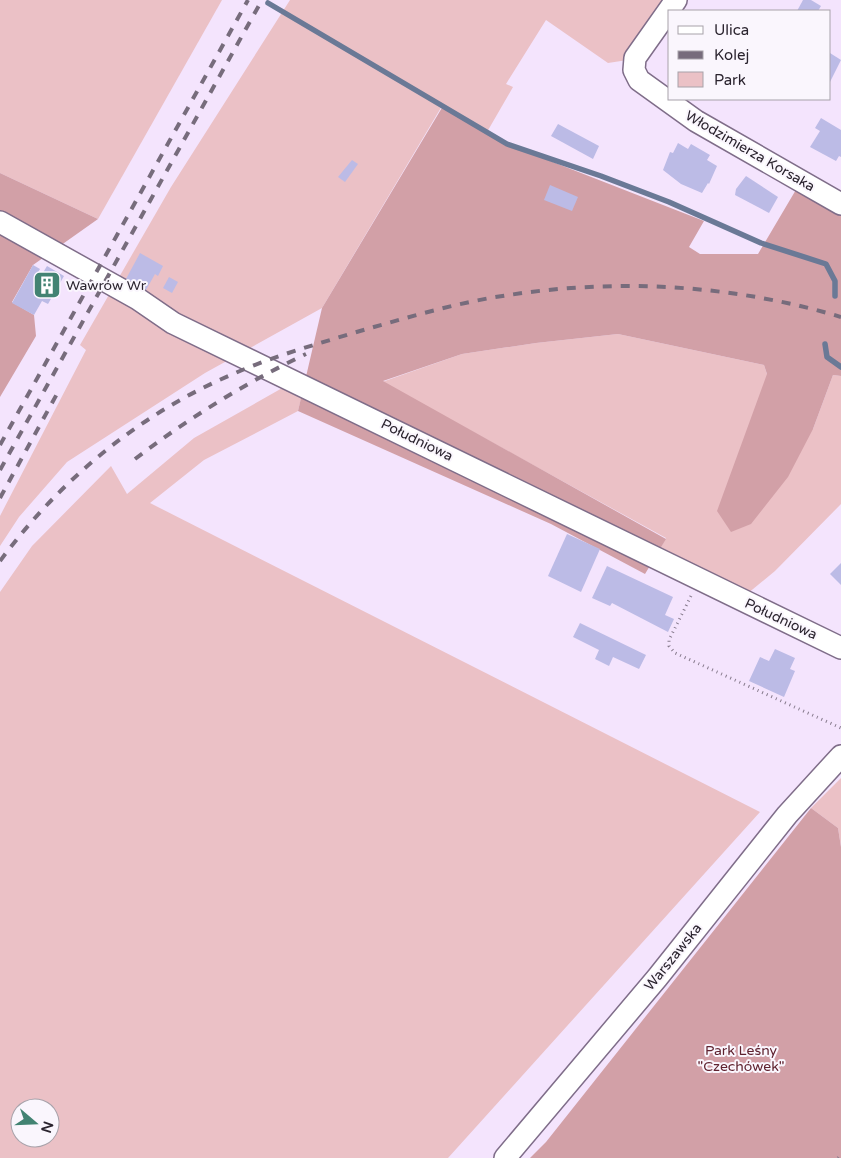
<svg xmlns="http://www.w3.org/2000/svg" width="841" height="1158" font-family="'Varela Round',sans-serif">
<rect width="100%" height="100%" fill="#f4e4fd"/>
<!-- green -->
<g fill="#ebc1c6" fill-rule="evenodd">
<polygon points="0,0 222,0 98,219 0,173"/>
<polygon points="290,0 686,0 647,57 608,63 546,20 506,84 513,87 487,132 442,106 322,308 205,373 67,462 19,517 0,546 0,516 86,350 80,345 171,187"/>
<polygon points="618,334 764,365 767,374 813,429 833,375 841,376 841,504 775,571 747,594 659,551 666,538 382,382 462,354 536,343"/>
<path d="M307,374L298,411L204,460L150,503L760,812L448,1158H0V592L32,546L111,466L127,494L194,438ZM20,1108H50V1138H20Z"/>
<polygon points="841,778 841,847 838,828 811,808"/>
</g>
<!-- forest -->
<g fill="#d2a0a7">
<polygon points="443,106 507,144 704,221 689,247 700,254 758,254 797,188 841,213 841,376 833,375 813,429 788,477 751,524 731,532 717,511 767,374 764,365 618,334 536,343 462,354 383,381 666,539 645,574 551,524 298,411 322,308"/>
<polygon points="0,173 98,219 33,265 12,302 34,315 36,336 0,397"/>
<polygon points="811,808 838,828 841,847 841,1158 530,1158 546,1142"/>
</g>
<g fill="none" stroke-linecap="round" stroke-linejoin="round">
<!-- stream -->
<g stroke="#6a7996" stroke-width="5.5">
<polyline points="268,3 507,144 601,176 669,202 761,243 826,264 835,281 835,296"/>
<polyline points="825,344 827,357 841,367"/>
</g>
</g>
<!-- building -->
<g fill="#bcbbe6">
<polygon points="803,0 811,0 821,6 818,11 797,11"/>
<polygon points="830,53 841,60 830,82"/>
<polygon points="821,118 841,130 841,157 839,156 836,161 810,147 820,131 815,128"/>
<polygon points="558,124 599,146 593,159 551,136"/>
<polygon points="678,143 688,149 691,144 710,155 707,160 717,166 709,184 708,183 702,193 681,184 663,170 670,152 673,153"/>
<polygon points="352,160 358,164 345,182 338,177"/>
<polygon points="746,176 778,197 769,213 735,195 736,189"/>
<polygon points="550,185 578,197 572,211 544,200"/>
<polygon points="140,253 163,266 158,276 155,274 146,290 126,279"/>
<polygon points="33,265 40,269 37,274 41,276 47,266 64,276 48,304 42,301 34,315 12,303"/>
<polygon points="169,277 178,282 172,293 163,288"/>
<polygon points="567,534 600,549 581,592 548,576"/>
<polygon points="841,563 841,585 830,574"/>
<polygon points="607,566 673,597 665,615 674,619 668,632 612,603 610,606 592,598"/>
<polygon points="580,623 646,655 639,669 613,657 609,666 595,659 599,650 573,637"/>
<polygon points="775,649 795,658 790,669 795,671 784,697 749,681 760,657 769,661"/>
</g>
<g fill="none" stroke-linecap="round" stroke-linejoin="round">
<!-- minor casing -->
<g stroke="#7f6d89" stroke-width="24">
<g id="minor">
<polyline points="676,0 635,58 634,70 639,80 696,121 841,204"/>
<polyline points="0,222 138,299 173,323 841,648"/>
<polyline points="505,1158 657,978 787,815 841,756"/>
</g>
</g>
<!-- path -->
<g stroke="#877b8d" stroke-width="3" stroke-dasharray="1 4" stroke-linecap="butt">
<polyline points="691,596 669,640 669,646 675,653 841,728"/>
<polyline points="838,1158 841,1154"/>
</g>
<!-- minor -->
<use href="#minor" stroke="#fff" stroke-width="21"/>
<!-- rail -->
<g stroke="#776c7c" stroke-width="4" stroke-dasharray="9 9" stroke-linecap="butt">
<polyline points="0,445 248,0"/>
<path d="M135,459C189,418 245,383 306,354"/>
<polyline points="0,470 262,0"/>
<polyline points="0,498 58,392"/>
<path d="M0,561C60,480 139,414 233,374C274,356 317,344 360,331C409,317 459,302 509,295C619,278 735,285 841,317"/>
</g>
</g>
<!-- icons -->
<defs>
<g id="building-square" transform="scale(1.4375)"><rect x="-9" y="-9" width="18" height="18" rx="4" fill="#428372" stroke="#faf6fd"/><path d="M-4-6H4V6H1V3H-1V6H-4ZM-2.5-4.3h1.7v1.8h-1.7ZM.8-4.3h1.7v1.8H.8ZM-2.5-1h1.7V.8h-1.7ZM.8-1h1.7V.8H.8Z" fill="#fff"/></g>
</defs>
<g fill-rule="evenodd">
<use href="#building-square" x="47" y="285"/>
</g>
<g text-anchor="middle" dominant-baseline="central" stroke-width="4" stroke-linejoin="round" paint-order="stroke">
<!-- street labels -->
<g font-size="14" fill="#2a232e" stroke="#faf6fd">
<text transform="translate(750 151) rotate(30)">Włodzimierza Korsaka</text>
<text transform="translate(417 440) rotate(26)">Południowa</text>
<text transform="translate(781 619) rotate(25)">Południowa</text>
<text transform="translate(673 957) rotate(-51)">Warszawska</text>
</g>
<!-- poi labels -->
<g font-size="14" fill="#2a232e" stroke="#faf6fd" text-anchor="start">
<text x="66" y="285">Wawrów Wr</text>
</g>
<!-- park labels -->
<g font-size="14" fill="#5f222f" stroke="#faf6fd">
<text x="741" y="1050">Park Leśny<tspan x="741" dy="16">"Czechówek"</tspan></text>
</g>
</g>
<!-- legend -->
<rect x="668" y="10" width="162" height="90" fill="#faf6fd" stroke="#a7a2aa"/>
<rect x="678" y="26" width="25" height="8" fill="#ffffff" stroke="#a7a2aa"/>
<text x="714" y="35" font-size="15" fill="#2a232e">Ulica</text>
<rect x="678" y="51" width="25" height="8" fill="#776c7c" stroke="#a7a2aa"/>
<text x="714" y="60" font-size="15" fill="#2a232e">Kolej</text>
<rect x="678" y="72" width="25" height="15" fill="#ebc1c6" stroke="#a7a2aa"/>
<text x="714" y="85" font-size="15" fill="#2a232e">Park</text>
<!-- north arrow -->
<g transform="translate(35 1123) rotate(109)"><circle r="24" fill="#faf6fd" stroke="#a7a2aa"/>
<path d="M0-4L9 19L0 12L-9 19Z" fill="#428372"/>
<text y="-8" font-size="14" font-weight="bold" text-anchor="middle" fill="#2a232e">N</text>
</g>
</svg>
